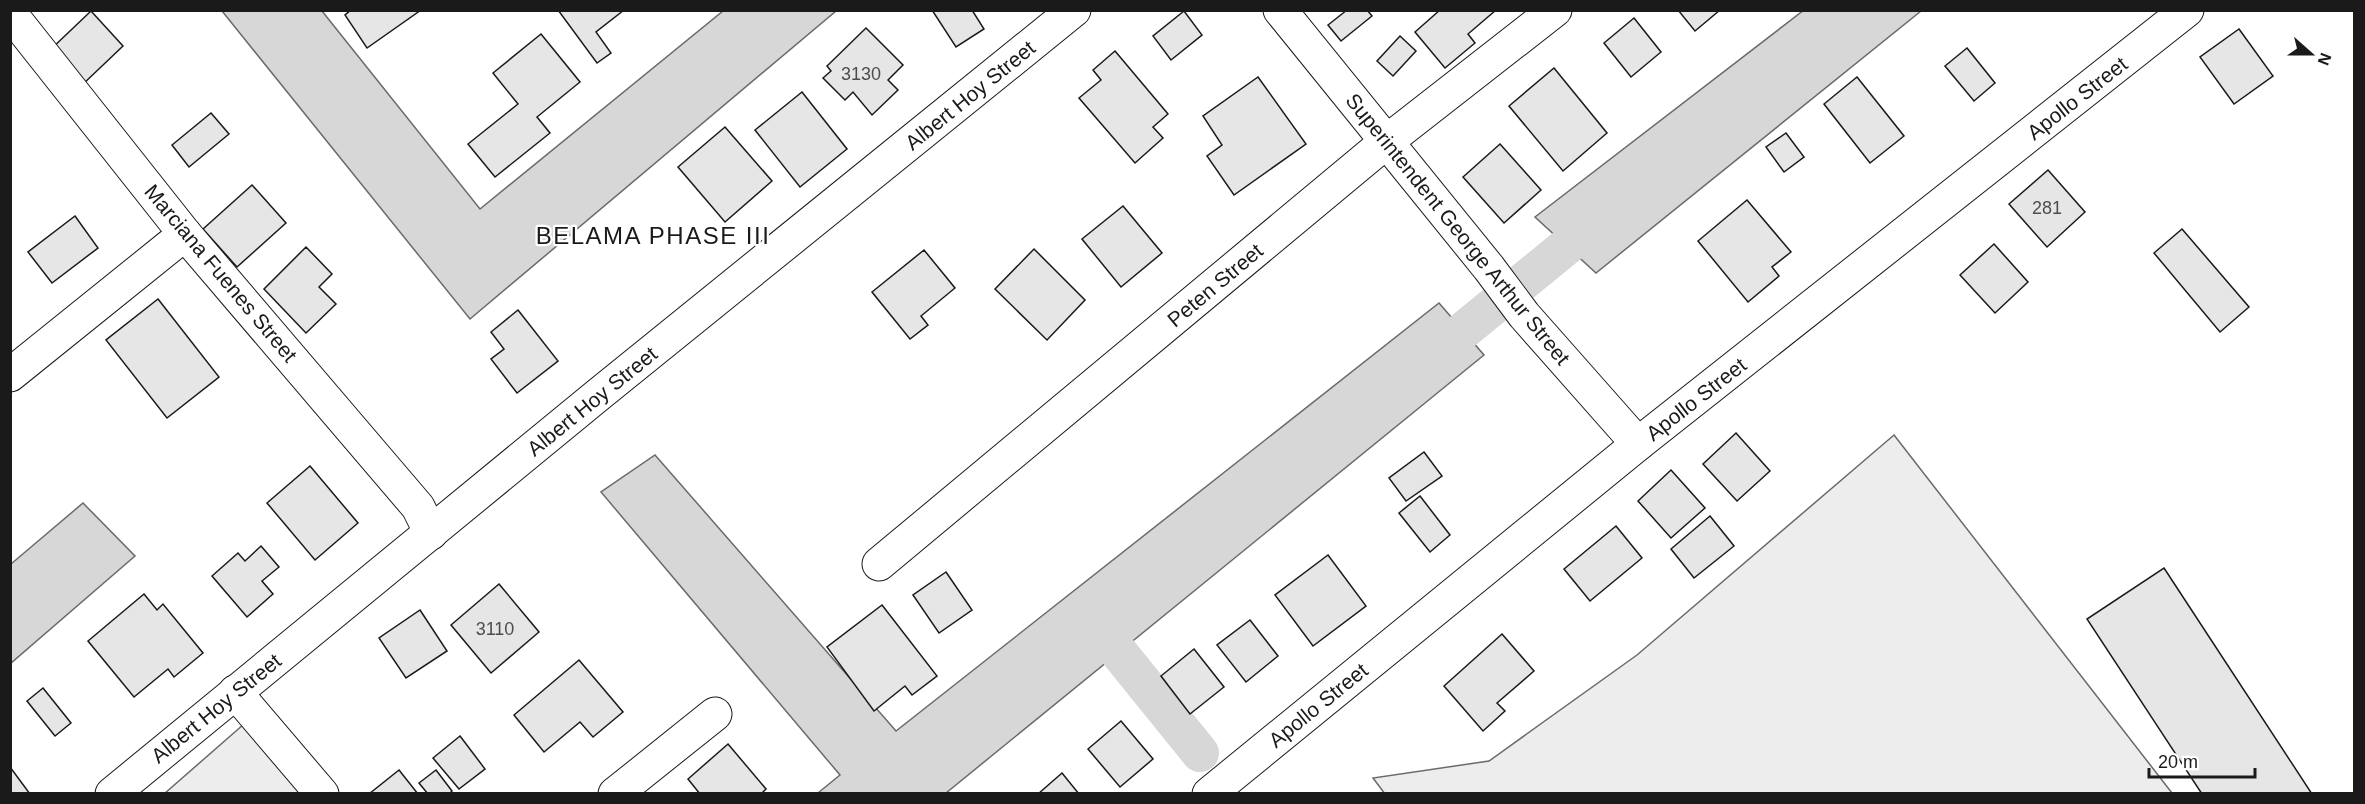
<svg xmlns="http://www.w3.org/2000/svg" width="2365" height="804" font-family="Arial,sans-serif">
<rect width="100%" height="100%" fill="#fff"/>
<!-- built -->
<g fill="#ededed" stroke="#6a6a6a" stroke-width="1.5">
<polygon points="1894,435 2172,793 1385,794 1373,778 1489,761 1637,655"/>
<polygon points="252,717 315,794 164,794"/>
</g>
<!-- water -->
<g fill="#d7d7d7" stroke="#6a6a6a" stroke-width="1.5">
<polygon points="1804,10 1921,11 1596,273 1535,217"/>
<polygon points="222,11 322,11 480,209 723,11 836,11 470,319"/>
<polygon points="1439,303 1484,355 946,793 818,793 840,775 601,492 655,455 896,731"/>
<polygon points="83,503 135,556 11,663 11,564"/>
</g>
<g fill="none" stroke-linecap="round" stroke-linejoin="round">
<!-- canal -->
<g stroke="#d7d7d7" stroke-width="38">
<polyline points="1425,362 1606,214"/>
<polyline points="1099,628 1200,753"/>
</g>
</g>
<!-- building -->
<g fill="#e6e6e6" stroke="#1a1a1a" stroke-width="1.5">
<polygon points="351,10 421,10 367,48 345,15"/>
<polygon points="558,10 624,10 596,32 611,53 597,63"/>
<polygon points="932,10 972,10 984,29 956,47"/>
<polygon points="1347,10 1367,10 1372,16 1341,41 1328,25"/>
<polygon points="1440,10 1496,10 1468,34 1475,43 1445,68 1415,32"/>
<polygon points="1678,10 1720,10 1695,31"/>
<polygon points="91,11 123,46 81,86 49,51"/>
<polygon points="1184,11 1202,35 1171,60 1153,36"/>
<polygon points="1634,18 1661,52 1631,77 1604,43"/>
<polygon points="866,28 903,65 888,80 898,90 872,115 853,92 845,100 823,78 831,71 827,66"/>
<polygon points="2239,29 2273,76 2234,104 2200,57"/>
<polygon points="541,34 580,82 537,117 550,133 495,177 468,144 518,104 493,73"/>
<polygon points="1400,36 1416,51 1393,76 1377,61"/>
<polygon points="1967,48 1995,83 1974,101 1945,66"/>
<polygon points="1115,51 1168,114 1153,127 1163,138 1135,163 1079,98 1101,80 1093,70"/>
<polygon points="1554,68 1607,133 1563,171 1509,106"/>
<polygon points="1258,77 1306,144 1234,195 1207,156 1222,145 1203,116"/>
<polygon points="1857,77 1904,136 1870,163 1824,104"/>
<polygon points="802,92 847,149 800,187 755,130"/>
<polygon points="211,113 229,134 189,167 172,145"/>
<polygon points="725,127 772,181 725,222 678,167"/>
<polygon points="1786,133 1804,157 1784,172 1766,147"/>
<polygon points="1500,144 1541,190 1504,223 1463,177"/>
<polygon points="2048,170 2085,212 2047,247 2009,204"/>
<polygon points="252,185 286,223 237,267 203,229"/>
<polygon points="1747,200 1791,252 1772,267 1779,276 1748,302 1698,241"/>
<polygon points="1123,206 1162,253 1121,287 1082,239"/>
<polygon points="75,216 98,248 52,283 28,252"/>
<polygon points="2182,229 2249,307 2220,332 2154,253"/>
<polygon points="1994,244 2028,282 1995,313 1960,275"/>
<polygon points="306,247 332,274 319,287 336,304 306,333 264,289"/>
<polygon points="1034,249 1085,300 1047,340 995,289"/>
<polygon points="924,250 955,288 921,316 928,325 910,339 872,292"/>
<polygon points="158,299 219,377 167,418 106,340"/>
<polygon points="518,310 558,361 517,393 491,359 504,349 491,332"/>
<polygon points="1736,433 1770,471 1737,501 1703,464"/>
<polygon points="1424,452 1442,476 1406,501 1389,478"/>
<polygon points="310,466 358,523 315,560 267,503"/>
<polygon points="1671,470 1705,508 1671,538 1638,501"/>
<polygon points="1420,496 1450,535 1430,552 1399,513"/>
<polygon points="1710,516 1734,546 1694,578 1671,549"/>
<polygon points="1616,526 1642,558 1590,601 1564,569"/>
<polygon points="261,546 279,567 262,581 273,594 247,617 212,576 238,553 245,561"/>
<polygon points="1328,555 1366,606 1313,646 1275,595"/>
<polygon points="2164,568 2312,794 2202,794 2087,619"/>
<polygon points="946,572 972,610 939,633 913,595"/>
<polygon points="499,584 539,632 491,673 451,625"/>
<polygon points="144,594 157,610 163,604 203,653 174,677 168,669 134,697 88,641"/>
<polygon points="882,605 937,676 912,695 905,686 874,711 827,647"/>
<polygon points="420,610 447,651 406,678 379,638"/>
<polygon points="1250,620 1278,656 1246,682 1217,645"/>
<polygon points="1502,634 1534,671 1497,703 1505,711 1483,731 1444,686"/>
<polygon points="1194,649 1224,687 1190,714 1161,676"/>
<polygon points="579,660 623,712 593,737 580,722 544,752 514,715"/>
<polygon points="43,688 71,723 55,736 27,701"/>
<polygon points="1121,721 1153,759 1120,787 1088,749"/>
<polygon points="460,736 485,769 459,789 433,758"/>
<polygon points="728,744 766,789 761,794 700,794 688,779"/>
<polygon points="10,767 30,794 10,794"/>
<polygon points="399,770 418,794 369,794"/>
<polygon points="436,770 452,791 449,794 428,794 419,783"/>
<polygon points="1062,773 1079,794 1038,794"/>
</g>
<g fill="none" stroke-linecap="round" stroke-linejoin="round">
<!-- minor casing -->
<g stroke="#1a1a1a" stroke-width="35">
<g id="minor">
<polyline points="1280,10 1489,268 1524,315 1638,444"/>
<polyline points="10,13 185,234 418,507 431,533"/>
<polyline points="10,375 185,234"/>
<polyline points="879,564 1386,142 1555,10"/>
<polyline points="235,692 322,794"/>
<polyline points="112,794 598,395 1074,10"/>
<polyline points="615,794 715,714"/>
<polyline points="1209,794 1638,444 2187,10"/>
</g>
</g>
<!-- minor -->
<use href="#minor" stroke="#fff" stroke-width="33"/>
</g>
<g text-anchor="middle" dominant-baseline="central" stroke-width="4.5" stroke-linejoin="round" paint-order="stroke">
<!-- number labels -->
<g font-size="18" fill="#4d4d4d">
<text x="861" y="74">3130</text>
<text x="2047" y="208">281</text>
<text x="495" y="629">3110</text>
</g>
<!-- street labels -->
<g font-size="21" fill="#1a1a1a" stroke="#fff">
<text transform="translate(970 95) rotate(-39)">Albert Hoy Street</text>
<text transform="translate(2077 98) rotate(-38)">Apollo Street</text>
<text transform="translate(1458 229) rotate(51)">Superintendent George Arthur Street</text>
<text transform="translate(221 273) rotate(50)">Marciana Fuenes Street</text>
<text transform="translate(1215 285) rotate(-40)">Peten Street</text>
<text transform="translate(1696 399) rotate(-38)">Apollo Street</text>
<text transform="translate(592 401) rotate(-39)">Albert Hoy Street</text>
<text transform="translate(1318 705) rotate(-39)">Apollo Street</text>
<text transform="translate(216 708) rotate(-39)">Albert Hoy Street</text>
</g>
<!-- quarter labels -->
<g font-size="24" letter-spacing="1.5" fill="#1a1a1a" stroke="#fff">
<text x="653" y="235">BELAMA PHASE III</text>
</g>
</g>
<!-- border -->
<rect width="2365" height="804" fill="none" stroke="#1a1a1a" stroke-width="24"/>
<!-- north arrow -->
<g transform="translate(2311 54) rotate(111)" stroke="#ffffff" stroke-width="4.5" paint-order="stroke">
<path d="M0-4.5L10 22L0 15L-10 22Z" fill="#1a1a1a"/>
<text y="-9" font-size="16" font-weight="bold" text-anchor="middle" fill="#1a1a1a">N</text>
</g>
<!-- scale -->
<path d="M2149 768v9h106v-9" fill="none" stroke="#1a1a1a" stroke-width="3"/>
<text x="2158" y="768" font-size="18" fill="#1a1a1a" stroke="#ffffff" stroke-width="4.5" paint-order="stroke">20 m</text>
</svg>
